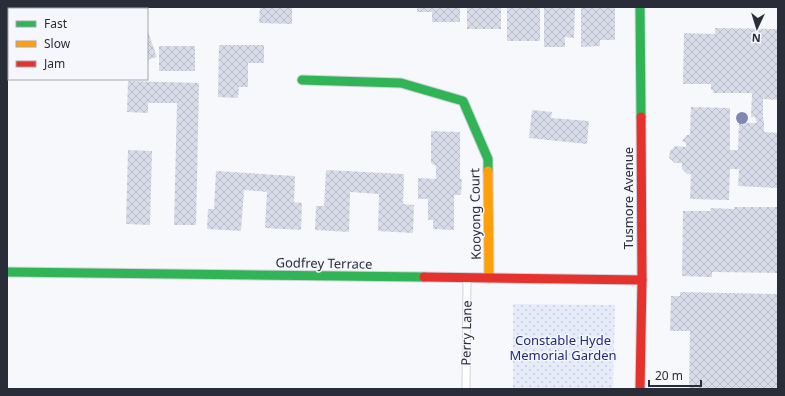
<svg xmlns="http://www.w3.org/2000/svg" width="785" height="396" font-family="'Noto Sans',sans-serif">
<defs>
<pattern id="park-dots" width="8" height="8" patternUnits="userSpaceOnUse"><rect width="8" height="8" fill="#e6ebfa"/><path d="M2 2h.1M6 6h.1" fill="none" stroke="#c5cad7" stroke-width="1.8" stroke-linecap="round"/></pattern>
<pattern id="building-cross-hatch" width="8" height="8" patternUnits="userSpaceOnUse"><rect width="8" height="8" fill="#d8dce9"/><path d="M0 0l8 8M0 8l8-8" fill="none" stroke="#b9bdc9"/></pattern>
</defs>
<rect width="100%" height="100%" fill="#f7f8fb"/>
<!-- park -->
<polygon fill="url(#park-dots)" points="513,304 615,305 613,389 513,389"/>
<!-- building -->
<g fill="url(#building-cross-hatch)">
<polygon points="260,7 292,7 292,24 259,23"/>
<polygon points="417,7 460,7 460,22 432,22 432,12 417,12"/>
<rect x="467" y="7" width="34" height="22"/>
<rect x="507" y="7" width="33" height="34"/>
<polygon points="544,7 575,7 574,38 565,37 565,47 544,47"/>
<polygon points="581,7 615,7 615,40 600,40 600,46 581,47"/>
<polygon points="715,28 778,29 778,100 763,99 763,117 764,123 764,132 778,133 778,188 738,186 739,169 730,169 729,200 690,199 691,174 687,174 682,169 682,163 675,163 669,158 670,151 675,146 686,147 686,143 682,141 687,135 690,135 691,107 730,108 730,150 738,150 739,123 757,123 755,117 751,117 752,93 713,93 713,90 711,90 711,84 683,84 684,33 715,34"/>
<polygon points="147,29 157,57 147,60"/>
<polygon points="219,45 264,45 264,63 248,63 248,87 239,87 238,98 218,97"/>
<rect x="159" y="46" width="36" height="25"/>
<polygon points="128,81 199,83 196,225 174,225 177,103 148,103 148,113 127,112"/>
<polygon points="532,110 552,112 551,118 589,121 587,144 529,138"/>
<polygon points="431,131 460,132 460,179 462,179 461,195 454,195 454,230 433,229 433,220 428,220 428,199 418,199 418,178 436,179 436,166 431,163"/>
<polygon points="128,150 152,151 150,225 126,224"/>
<polygon points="326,170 404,174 403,204 414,205 413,233 378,231 379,194 350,192 349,232 315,230 316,206 324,206"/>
<polygon points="216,171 295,176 294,202 302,203 301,230 265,228 267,192 244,190 241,231 207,229 208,209 214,209"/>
<polygon points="734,207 778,207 778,273 712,272 712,277 682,276 683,211 710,211 711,208 734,209"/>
<polygon points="680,292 778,294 778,389 689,389 690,331 670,331 671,296 680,296"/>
</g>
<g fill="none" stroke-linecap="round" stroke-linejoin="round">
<!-- lane casing -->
<g stroke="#d1d4db" stroke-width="9">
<polyline id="lane" points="466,389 467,279"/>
</g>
<!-- fast casing -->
<g stroke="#d1d4db" stroke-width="11">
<g id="fast">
<polyline points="640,7 641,117"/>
<polyline points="302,80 401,83 463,101 488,159 488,171"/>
<polyline points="7,272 424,277"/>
</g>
</g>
<!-- slow casing -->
<g stroke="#d1d4db" stroke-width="11">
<polyline id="slow" points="488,171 489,278"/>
</g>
<!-- jam casing -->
<g stroke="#d1d4db" stroke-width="11">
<g id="jam">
<polyline points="424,277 642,280"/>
<polyline points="640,389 642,280 641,117"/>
</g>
</g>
<!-- lane -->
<use href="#lane" stroke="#fefefe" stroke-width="7"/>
<!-- fast -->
<use href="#fast" stroke="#30b455" stroke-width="9"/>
<!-- slow -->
<use href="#slow" stroke="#ff9f0a" stroke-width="9"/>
<!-- jam -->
<use href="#jam" stroke="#e5322d" stroke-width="9"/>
</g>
<!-- trees -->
<circle fill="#8087b7" cx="742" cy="118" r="6"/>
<g text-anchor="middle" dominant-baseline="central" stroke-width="3" stroke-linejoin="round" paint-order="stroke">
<!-- street labels -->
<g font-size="13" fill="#292d38" stroke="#f5f7fd">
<text transform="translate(628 198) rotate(-90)">Tusmore Avenue</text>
<text transform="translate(475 214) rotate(-91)">Kooyong Court</text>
<text transform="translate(324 263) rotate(1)">Godfrey Terrace</text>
<text transform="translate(466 333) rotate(-89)">Perry Lane</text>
</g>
<!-- park labels -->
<g font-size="13" fill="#1e2a7f" stroke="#f5f7fd">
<text x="563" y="340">Constable Hyde<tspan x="563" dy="15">Memorial Garden</tspan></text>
</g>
</g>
<!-- border -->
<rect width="785" height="396" fill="none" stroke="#292d38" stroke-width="16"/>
<!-- legend -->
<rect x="8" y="8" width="140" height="72" fill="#f5f7fd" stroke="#a3a6ae"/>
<rect x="16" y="21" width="20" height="6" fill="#30b455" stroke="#a3a6ae"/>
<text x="44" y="28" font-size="12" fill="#292d38">Fast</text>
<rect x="16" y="41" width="20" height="6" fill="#ff9f0a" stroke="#a3a6ae"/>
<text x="44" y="48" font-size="12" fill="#292d38">Slow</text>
<rect x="16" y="61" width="20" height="6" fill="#e5322d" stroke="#a3a6ae"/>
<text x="44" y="68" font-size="12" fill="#292d38">Jam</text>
<!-- north arrow -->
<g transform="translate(757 28) rotate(184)" stroke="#f5f7fd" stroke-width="3" paint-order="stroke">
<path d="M0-3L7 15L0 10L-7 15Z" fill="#292d38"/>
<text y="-6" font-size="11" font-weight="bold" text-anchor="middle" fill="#292d38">N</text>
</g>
<!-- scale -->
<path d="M649 380v6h52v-6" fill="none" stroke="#292d38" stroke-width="2"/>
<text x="655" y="380" font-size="12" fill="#292d38" stroke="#f5f7fd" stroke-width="3" paint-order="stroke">20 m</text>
</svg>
